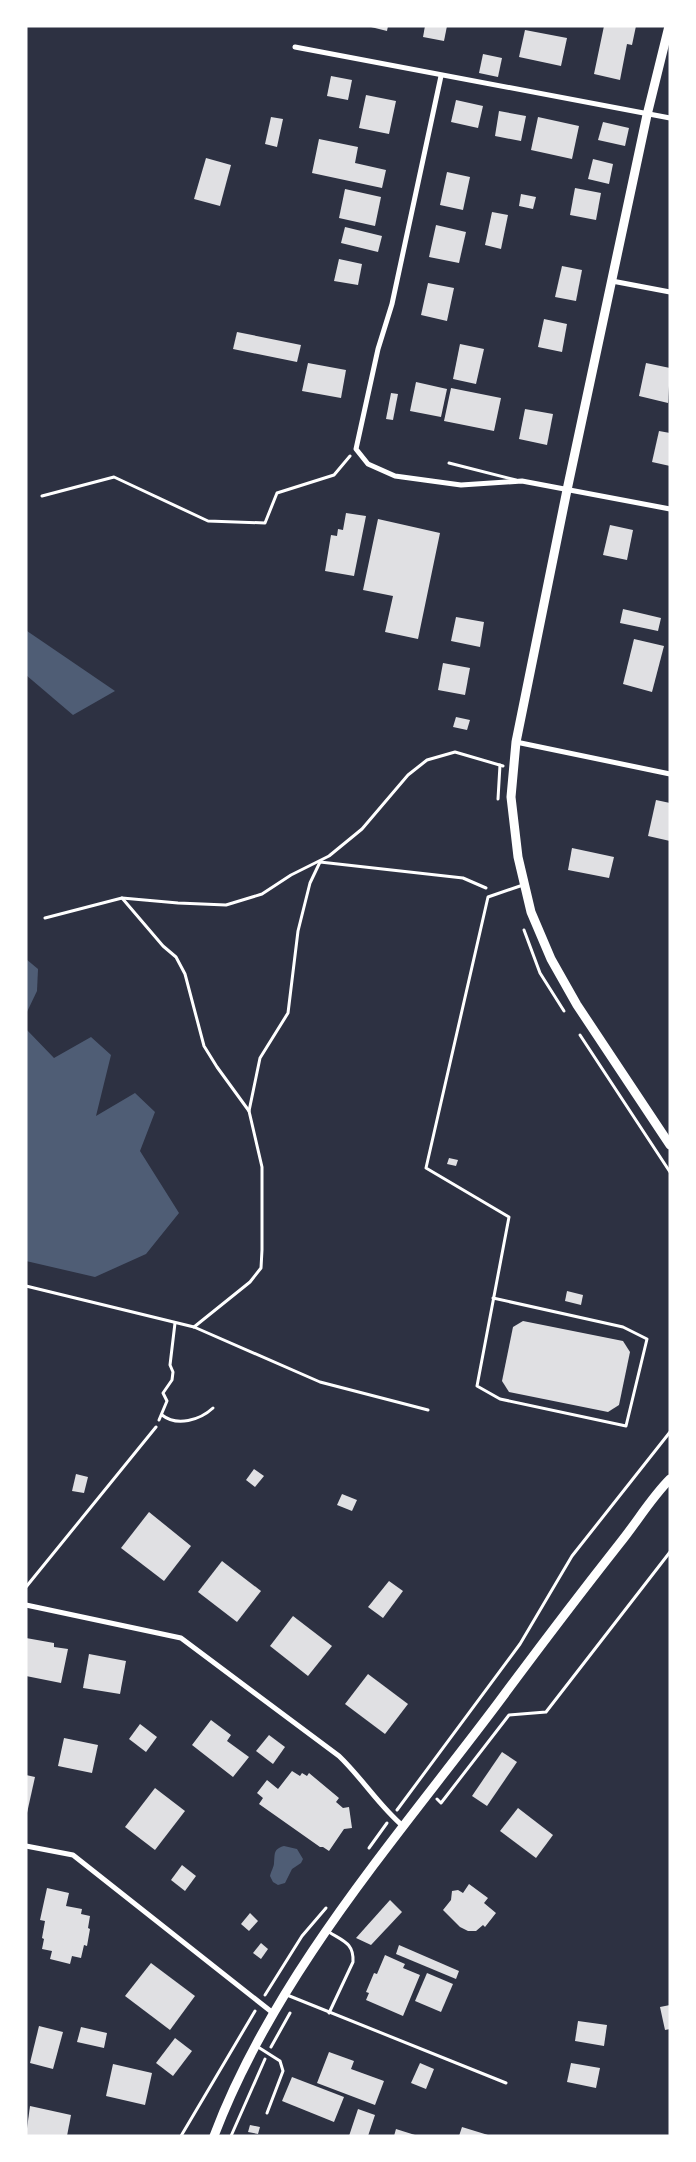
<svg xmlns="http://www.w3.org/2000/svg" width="696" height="2162" font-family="Barlow,sans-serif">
<rect width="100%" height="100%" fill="#2d3142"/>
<!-- water -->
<g fill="#4f5d75">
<polygon points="26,631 27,631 115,691 73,715 26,675"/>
<polygon points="26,959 38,969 37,991 26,1014"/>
<polygon points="26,1029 54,1058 91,1037 111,1055 96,1116 135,1093 155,1112 140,1151 179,1213 146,1254 95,1277 26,1261"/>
<path d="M284,1846L297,1849L303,1859L301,1863L292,1869L285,1883L278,1885L273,1882L270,1876C271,1871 274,1867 274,1863C275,1854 273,1849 284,1846Z"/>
</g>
<!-- building -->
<g fill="#e0e0e3">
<polygon points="367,26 388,26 387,31"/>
<polygon points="425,26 447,26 444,41 423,37"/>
<polygon points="604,26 636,26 632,45 627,44 620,80 594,74"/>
<polygon points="525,30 567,38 561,66 519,57"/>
<polygon points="483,54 502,58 498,77 479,73"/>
<polygon points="331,76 352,80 348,100 327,96"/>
<polygon points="366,95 396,101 389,134 359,128"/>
<polygon points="456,100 483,106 478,128 451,122"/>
<polygon points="499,111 526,116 521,141 495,136"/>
<polygon points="271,117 283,119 277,147 265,144"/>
<polygon points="538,117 579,126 572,159 531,150"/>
<polygon points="603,122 629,128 625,146 598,140"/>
<polygon points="319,139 358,147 355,163 386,170 382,188 312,173"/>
<polygon points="206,158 231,165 220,206 194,199"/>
<polygon points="593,159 613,164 609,184 588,179"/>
<polygon points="447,172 470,177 463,210 440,205"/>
<polygon points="575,188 601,193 596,220 570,215"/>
<polygon points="345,189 381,197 375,226 339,218"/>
<polygon points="521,194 536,197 533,209 519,206"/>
<polygon points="492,212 508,215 501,249 485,245"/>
<polygon points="436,225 466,232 459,263 429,257"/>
<polygon points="345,227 382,236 378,252 341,243"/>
<polygon points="339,259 362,264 358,285 334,281"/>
<polygon points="562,266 582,270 576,301 555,297"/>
<polygon points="428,283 454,288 447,321 421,315"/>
<polygon points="544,319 567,324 562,352 538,347"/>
<polygon points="237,332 301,345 297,362 233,349"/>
<polygon points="460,344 484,349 476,384 453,379"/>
<polygon points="308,363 346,370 341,398 302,391"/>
<polygon points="646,363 670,368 668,403 639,396"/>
<polygon points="416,382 447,389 441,417 410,411"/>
<polygon points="451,388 501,398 494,431 444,421"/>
<polygon points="391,393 398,394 393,420 386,419"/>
<polygon points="525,409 553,414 547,445 519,439"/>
<polygon points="659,431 670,433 670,466 652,462"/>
<polygon points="346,513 366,516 354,576 325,571 331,535 337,536 338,529 343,530"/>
<polygon points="378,519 440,533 418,639 385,632 393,596 363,590"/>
<polygon points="610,525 633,530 627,560 603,555"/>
<polygon points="623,609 661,618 658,631 620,623"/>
<polygon points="456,617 484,622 480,647 451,641"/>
<polygon points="634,639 664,646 652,692 623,684"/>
<polygon points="443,663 470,668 465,695 438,690"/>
<polygon points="456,717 470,720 467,730 453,727"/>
<polygon points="656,800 670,803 670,841 648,836"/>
<polygon points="572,848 614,857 609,878 568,870"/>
<polygon points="449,1158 458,1160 456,1166 447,1164"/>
<polygon points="567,1291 583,1295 581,1305 565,1301"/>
<polygon points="523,1321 623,1341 630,1352 619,1405 608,1412 509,1392 502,1381 513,1327"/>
<polygon points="254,1469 264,1476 255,1487 246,1480"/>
<polygon points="76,1474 88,1477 84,1493 72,1491"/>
<polygon points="342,1494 357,1500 352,1511 337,1505"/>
<polygon points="149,1512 191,1546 164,1581 121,1548"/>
<polygon points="222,1561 261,1591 237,1622 198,1592"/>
<polygon points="389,1581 403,1591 383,1618 368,1607"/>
<polygon points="293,1616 332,1646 308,1676 270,1646"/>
<polygon points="26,1638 54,1643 54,1647 68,1649 61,1683 26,1676"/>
<polygon points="89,1654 126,1661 120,1694 83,1688"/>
<polygon points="368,1674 408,1704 385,1734 345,1704"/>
<polygon points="211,1720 231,1735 227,1741 249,1757 233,1777 192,1745"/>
<polygon points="140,1724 157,1737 146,1752 129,1739"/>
<polygon points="269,1735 285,1747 273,1764 256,1751"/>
<polygon points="64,1738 98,1745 92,1773 58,1766"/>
<polygon points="502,1752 517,1762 487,1806 472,1796"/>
<polygon points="292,1771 300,1776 302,1773 307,1776 309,1773 339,1798 336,1802 343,1808 349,1807 352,1828 344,1829 329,1851 323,1847 320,1847 259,1804 263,1798 257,1793 267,1780 278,1789"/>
<polygon points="26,1775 35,1777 27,1813 26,1812"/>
<polygon points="155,1788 185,1811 155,1850 125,1827"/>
<polygon points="518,1808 553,1835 536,1858 500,1831"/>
<polygon points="182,1865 196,1876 185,1891 171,1880"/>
<polygon points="469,1884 488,1898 484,1903 496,1913 485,1927 483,1925 476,1931 468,1931 460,1927 443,1910 451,1900 452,1891 458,1890 463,1893"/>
<polygon points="47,1888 69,1893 66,1906 82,1909 81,1914 90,1916 88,1928 90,1929 87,1946 84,1945 81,1958 72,1956 70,1964 50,1959 52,1951 42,1949 44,1939 42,1938 45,1921 40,1920"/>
<polygon points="390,1900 402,1912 371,1945 356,1938"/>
<polygon points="250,1913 258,1921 249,1931 241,1924"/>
<polygon points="261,1943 268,1949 261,1959 253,1953"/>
<polygon points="399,1945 459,1971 456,1979 396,1954"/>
<polygon points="385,1955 405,1964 403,1968 420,1975 403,2016 366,2000 369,1993 366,1992 374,1973 377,1974"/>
<polygon points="151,1963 195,1996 170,2030 125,1996"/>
<polygon points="427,1973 453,1984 441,2012 415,2001"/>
<polygon points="670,2005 670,2029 665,2030 660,2007"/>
<polygon points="578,2021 607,2025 604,2046 575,2041"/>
<polygon points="39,2026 63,2032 53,2069 30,2063"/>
<polygon points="81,2027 107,2033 104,2048 77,2042"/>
<polygon points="175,2038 192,2051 173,2076 156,2063"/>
<polygon points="329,2052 354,2061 351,2069 384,2081 375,2105 317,2083"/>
<polygon points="420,2063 434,2069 426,2089 411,2083"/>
<polygon points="571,2063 600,2068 596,2088 567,2082"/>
<polygon points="113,2064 152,2073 145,2105 106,2096"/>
<polygon points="292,2077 344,2097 334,2122 282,2101"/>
<polygon points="30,2106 71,2115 67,2136 26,2136"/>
<polygon points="358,2109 375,2115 368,2136 349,2136"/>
<polygon points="250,2125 260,2127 258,2134 248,2132"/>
<polygon points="462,2127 488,2135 488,2136 459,2136"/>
<polygon points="396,2129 415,2135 415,2136 394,2136"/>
</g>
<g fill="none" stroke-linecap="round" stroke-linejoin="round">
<!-- path -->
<g stroke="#fff" stroke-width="3">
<polyline points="42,496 114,477 208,521 265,523 277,493 334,475 350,456"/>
<polyline points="498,799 500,765"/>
<polyline points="122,898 163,946 176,957 185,974 204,1046 217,1067 249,1111"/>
<polyline points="45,918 122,898 178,903 226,905 262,894 291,875 329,856 362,829 408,775 427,760 455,752 503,766"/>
<polyline points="524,930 540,973 564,1011"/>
<polyline points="580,1035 670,1172"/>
<polyline points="26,1286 194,1327 320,1382 428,1410"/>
<polyline points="194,1327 250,1282 261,1268 262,1250 262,1167 249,1111 260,1058 288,1013 298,931 310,883 320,862 463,878 486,888"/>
<path d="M162,1415C177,1427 200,1420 213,1408"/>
<polyline points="159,1420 167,1401 163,1393 172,1380 173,1372 170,1365 175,1323"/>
<polyline points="437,1799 441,1803 509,1715 546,1712 670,1552"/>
<polyline points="397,1810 520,1644 572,1556 670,1432"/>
<polyline points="369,1848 387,1823"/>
<polyline points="265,1995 302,1936 326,1908"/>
<polyline points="271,2047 290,2013"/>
<polyline points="181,2136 255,2011"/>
<polyline points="231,2136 265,2059"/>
</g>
<!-- service -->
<g stroke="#fff" stroke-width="3">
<polyline points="449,463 516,480"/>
<polyline points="493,1298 623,1327 647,1339 626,1426 500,1399 477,1386 509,1217 426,1168 488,897 523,885"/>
<polyline points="26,1587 156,1427"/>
<path d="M329,1932C343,1941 354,1943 353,1962L329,2013"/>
<polyline points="287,1995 506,2083"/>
<polyline points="258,2047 280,2061 283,2071 267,2113"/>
</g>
<!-- minor -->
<g stroke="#fff" stroke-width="5">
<polyline points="295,47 670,118"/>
<polyline points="441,76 392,304 378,349 356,449 368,464 395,476 461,485 522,481 670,509"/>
<polyline points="612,281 670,292"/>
<polyline points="516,742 670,774"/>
<path d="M26,1605L181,1638L339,1756C363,1779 379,1806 404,1827"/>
<polyline points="26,1846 73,1855 273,2013"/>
</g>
<!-- tertiary -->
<g stroke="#fff" stroke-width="9">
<polyline points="669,26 647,115 567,490 516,742 511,797 518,857 531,912 551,959 577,1005 670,1145"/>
<path d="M214,2136C275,1975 396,1839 498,1703C538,1649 579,1595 620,1543C637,1522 651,1498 670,1479"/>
</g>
</g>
<!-- border -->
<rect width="696" height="2162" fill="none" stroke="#ffffff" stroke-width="55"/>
</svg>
